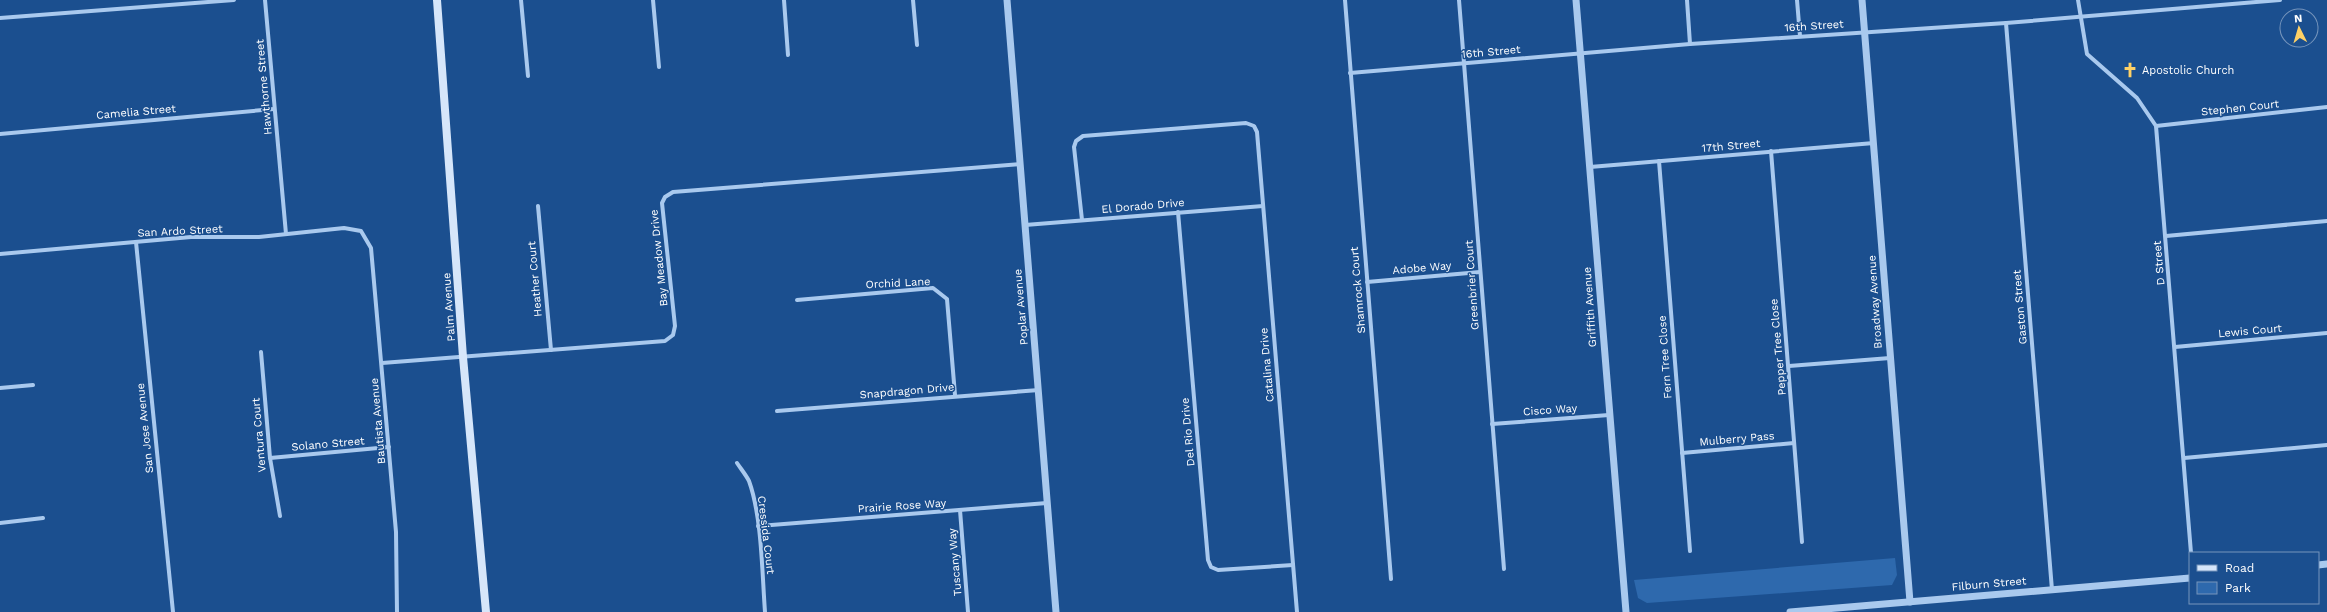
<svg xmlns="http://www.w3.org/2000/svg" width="2327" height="612" font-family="'Work Sans',sans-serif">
<rect width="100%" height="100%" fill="#1b4f8f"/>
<!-- green -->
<polygon fill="#2e69ad" points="1895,558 1897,575 1892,585 1647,603 1638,598 1634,580"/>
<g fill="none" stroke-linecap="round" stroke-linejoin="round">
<!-- minor -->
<g stroke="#a9c9ee" stroke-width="4">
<polyline points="265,0 286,234"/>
<polyline points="521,0 528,76"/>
<polyline points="653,0 659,67"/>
<polyline points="784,0 788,55"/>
<polyline points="913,0 917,45"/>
<polyline points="1345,0 1391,579"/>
<polyline points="1459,0 1504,569"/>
<polyline points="1687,0 1690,44"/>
<polyline points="1797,0 1800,36"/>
<polyline points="2078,0 2087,54 2137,98 2156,126 2191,553"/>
<polyline points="0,18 234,0"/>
<polyline points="2006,23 2052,590"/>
<polyline points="1350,73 1690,44 2006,23 2280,0"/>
<polyline points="2156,126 2327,107"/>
<polyline points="0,134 274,109"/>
<polyline points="1771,151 1802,542"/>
<polyline points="1659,161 1690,551"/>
<polyline points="1590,167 1874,143"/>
<polyline points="538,206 551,350"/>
<polyline points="1178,212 1208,560 1211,567 1218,570 1293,565"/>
<polyline points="1082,220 1074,147 1076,141 1083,136 1246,123 1254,126 1257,132 1297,612"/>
<polyline points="1025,225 1263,206"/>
<polyline points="2166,236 2327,221"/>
<polyline points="136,242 173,612"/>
<polyline points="0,254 191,237 259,237 344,228 361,231 371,248 396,532 397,612"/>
<polyline points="1367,282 1480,272"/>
<polyline points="797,300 933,288 947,299 955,395"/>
<polyline points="2175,347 2327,333"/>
<polyline points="261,352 270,458 280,516"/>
<polyline points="382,363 665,341 673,335 675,326 662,203 665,197 673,192 1020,164"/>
<polyline points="1789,366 1890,358"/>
<polyline points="0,388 33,385"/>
<polyline points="777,411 1039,390"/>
<polyline points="1492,424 1609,415"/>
<polyline points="1682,453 1794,443"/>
<polyline points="270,458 389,447"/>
<polyline points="2184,458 2327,445"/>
<path d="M737,463C741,469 746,475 749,481C762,517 762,573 765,612"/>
<polyline points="960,510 968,612"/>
<polyline points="0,523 43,518"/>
<polyline points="758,526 1047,503"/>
</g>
<!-- tertiary -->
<g stroke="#a9c9ee" stroke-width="7">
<polyline points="1007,0 1056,612"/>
<polyline points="1576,0 1626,612"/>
<polyline points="1862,0 1910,602"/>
<polyline points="2318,565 2327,564"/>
<polyline points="1790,612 2190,578"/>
</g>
<!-- secondary -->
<polyline stroke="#d6e6fa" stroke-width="8" points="437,0 463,357 486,612"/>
</g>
<!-- icons -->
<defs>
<g id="church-bare" transform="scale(1.2)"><path d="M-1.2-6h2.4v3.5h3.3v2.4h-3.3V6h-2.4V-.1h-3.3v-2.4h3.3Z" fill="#ffd166" stroke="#1b4f8f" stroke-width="2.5" paint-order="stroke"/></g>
</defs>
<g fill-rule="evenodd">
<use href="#church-bare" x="2130" y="70"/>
</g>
<g text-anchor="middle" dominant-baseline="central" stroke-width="3" stroke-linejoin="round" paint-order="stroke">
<!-- street labels -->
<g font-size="11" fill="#fff" stroke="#1b4f8f">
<text transform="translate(1814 26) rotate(-4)">16th Street</text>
<text transform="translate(1491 52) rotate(-5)">16th Street</text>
<text transform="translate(264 87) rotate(-95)">Hawthorne Street</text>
<text transform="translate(2240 108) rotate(-6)">Stephen Court</text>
<text transform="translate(136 112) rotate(-5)">Camelia Street</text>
<text transform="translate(1731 146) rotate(-5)">17th Street</text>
<text transform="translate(1143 206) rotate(-5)">El Dorado Drive</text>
<text transform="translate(180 231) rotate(-3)">San Ardo Street</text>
<text transform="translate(659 258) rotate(-96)">Bay Meadow Drive</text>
<text transform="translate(2159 263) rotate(-95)">D Street</text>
<text transform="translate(1422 268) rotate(-5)">Adobe Way</text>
<text transform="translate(535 279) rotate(-95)">Heather Court</text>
<text transform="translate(898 283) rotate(-3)">Orchid Lane</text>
<text transform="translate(1472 285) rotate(-94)">Greenbrier Court</text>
<text transform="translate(1358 290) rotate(-95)">Shamrock Court</text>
<text transform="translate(1875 302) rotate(-94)">Broadway Avenue</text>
<text transform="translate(449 307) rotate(-94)">Palm Avenue</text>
<text transform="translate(1021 307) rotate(-95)">Poplar Avenue</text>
<text transform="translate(1590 307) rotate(-94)">Griffith Avenue</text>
<text transform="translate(2020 307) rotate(-95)">Gaston Street</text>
<text transform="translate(2250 331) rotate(-5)">Lewis Court</text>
<text transform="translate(1778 347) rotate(-95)">Pepper Tree Close</text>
<text transform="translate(1665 357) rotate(-94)">Fern Tree Close</text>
<text transform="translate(1267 365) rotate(-95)">Catalina Drive</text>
<text transform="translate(907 391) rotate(-5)">Snapdragon Drive</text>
<text transform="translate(1550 410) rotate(-4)">Cisco Way</text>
<text transform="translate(378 421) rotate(-95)">Bautista Avenue</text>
<text transform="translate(145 428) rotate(-96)">San Jose Avenue</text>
<text transform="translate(1188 432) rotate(-95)">Del Rio Drive</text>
<text transform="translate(259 435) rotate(-95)">Ventura Court</text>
<text transform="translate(1737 439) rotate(-5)">Mulberry Pass</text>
<text transform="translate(328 444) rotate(-5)">Solano Street</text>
<text transform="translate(902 506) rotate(-4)">Prairie Rose Way</text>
<text transform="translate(766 535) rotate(83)">Cressida Court</text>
<text transform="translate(955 562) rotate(-95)">Tuscany Way</text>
<text transform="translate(1989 584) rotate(-5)">Filburn Street</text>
</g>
<!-- poi labels -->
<g font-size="11" fill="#fff" stroke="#1b4f8f" text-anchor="start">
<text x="2142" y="70">Apostolic Church</text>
</g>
</g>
<!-- legend -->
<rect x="2189" y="552" width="130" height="52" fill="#1b4f8f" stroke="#7695bc"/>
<rect x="2197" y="565" width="20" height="6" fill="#d6e6fa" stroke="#7695bc"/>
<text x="2225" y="572" font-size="12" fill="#ffffff">Road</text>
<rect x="2197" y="582" width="20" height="12" fill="#2e69ad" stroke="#7695bc"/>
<text x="2225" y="592" font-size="12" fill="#ffffff">Park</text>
<!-- north arrow -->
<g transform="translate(2299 28) rotate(355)"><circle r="19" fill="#1b4f8f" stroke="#7695bc"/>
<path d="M0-3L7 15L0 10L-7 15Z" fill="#ffd166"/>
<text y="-6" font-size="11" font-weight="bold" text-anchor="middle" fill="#ffffff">N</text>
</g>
</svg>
